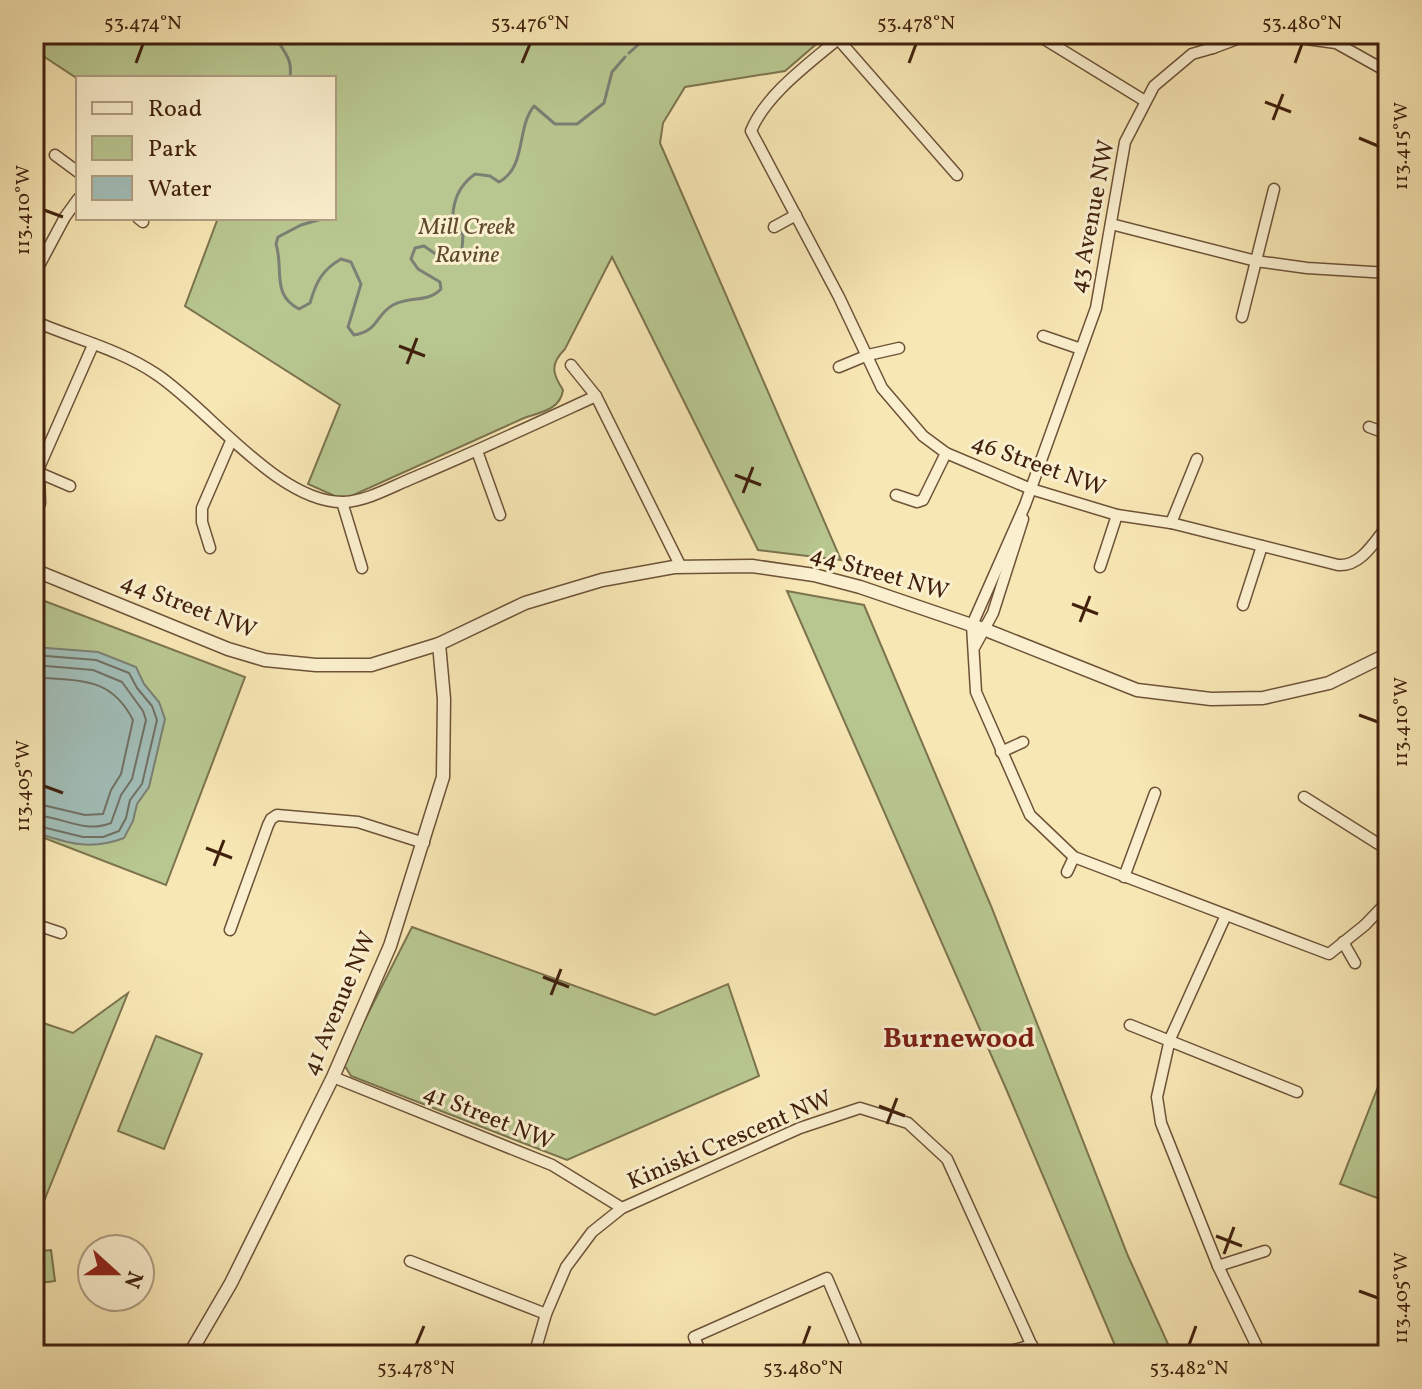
<svg xmlns="http://www.w3.org/2000/svg" width="1422" height="1389" font-family="Vollkorn,serif">
<rect width="100%" height="100%" fill="#f7e7b4"/>
<filter id="stains"><feTurbulence type="fractalNoise" baseFrequency=".0025" numOctaves="4"/><feColorMatrix values="0 0 0 0 .2 0 0 0 0 .09 0 0 0 0 .02 0 0 0 .5 -.17"/></filter>
<radialGradient id="worn" r=".72"><stop offset=".6" stop-color="#630" stop-opacity="0"/><stop offset="1" stop-color="#630" stop-opacity=".3"/></radialGradient>
<!-- green -->
<g fill="#b8c790" stroke="#7c744f" stroke-width="2">
<path d="M34,34H402C414,46 426,45 439,34H828L785,71L685,87L663,123L660,143L841,560L758,550L612,257L565,349C550,364 552,373 563,390C560,410 541,412 524,418L349,497H337L308,484L340,405L185,306L218,218H334V78L78,79L34,50Z"/>
<polygon points="787,591 864,605 991,906 1128,1256 1173,1355 1119,1355 1007,1091"/>
<polygon points="34,597 245,677 166,885 34,834"/>
<polygon points="412,927 655,1015 728,984 759,1076 567,1160 351,1076 343,1063"/>
<polygon points="128,993 34,1226 34,1020 73,1033"/>
<polygon points="156,1036 202,1054 164,1149 118,1131"/>
<polygon points="1388,1061 1388,1202 1340,1184"/>
<polygon points="51,1250 55,1281 34,1284 34,1252"/>
</g>
<!-- water -->
<path fill="#a1beb8" stroke="#7b7f74" stroke-width="2" d="M34,647L98,652L136,667L144,684L159,702L165,719L149,787L137,804L133,821L124,838C90,851 67,843 34,832Z"/>
<g fill="none" stroke-linecap="round" stroke-linejoin="round">
<!-- shore -->
<g stroke="#717063" stroke-width="2">
<polyline points="34,655 96,660 129,673 137,688 152,706 157,720 142,784 130,800 126,818 119,831 103,837 83,837 34,825"/>
<path d="M34,665L93,670L122,682L143,711L146,720L132,779L121,795L111,823C84,834 61,816 34,815"/>
<path d="M34,677C79,682 110,675 133,720L121,774L111,790L103,814L85,815L34,803"/>
</g>
<!-- stream -->
<g stroke="#7b7f74" stroke-width="3">
<path d="M276,34C281,53 293,54 290,78"/>
<polyline points="629,53 650,34"/>
<path d="M325,218L301,225L278,237L276,244C284,269 271,295 299,309L310,303C316,282 322,270 341,259L351,262L361,284L348,327L354,335C379,331 375,315 393,305C409,296 428,303 441,289L440,282L418,269L411,259L415,248L424,246L446,261L457,258L462,249L463,235L452,224C453,202 457,187 475,174L490,176L499,182C527,167 516,128 534,106L555,124H577L604,103L612,72L625,57"/>
</g>
<!-- minor casing -->
<g stroke="#6e5238" stroke-width="13">
<g id="minor">
<path d="M844,34C814,60 766,93 751,131L839,297L882,388L923,436L946,453L1031,489L1117,515L1171,523L1338,565C1361,567 1375,541 1388,525"/>
<polyline points="1036,34 1145,101"/>
<polyline points="1207,34 1213,48 1192,54 1154,86 1125,142 1096,308 1025,505 972,625 976,692 1030,815 1074,857 1329,954 1365,925 1388,901"/>
<polyline points="1269,34 1336,43 1388,72"/>
<polyline points="838,39 957,175"/>
<polyline points="1213,48 1245,36 1268,34"/>
<polyline points="55,155 78,172"/>
<polyline points="138,218 143,222"/>
<polyline points="1111,224 1256,261 1307,268 1388,273"/>
<polyline points="774,227 796,215"/>
<polyline points="34,275 65,217 78,199"/>
<polyline points="1242,317 1274,189"/>
<path d="M34,321C75,339 119,349 156,374C208,408 279,504 344,502C367,501 391,487 413,478C475,452 535,424 596,396"/>
<polyline points="1043,336 1081,349"/>
<polyline points="571,365 596,396 681,567"/>
<polyline points="839,367 868,355 899,348"/>
<polyline points="1369,427 1388,434"/>
<polyline points="477,451 500,515"/>
<polyline points="35,471 70,486"/>
<polyline points="34,479 93,345"/>
<polyline points="896,495 917,502 923,500 946,453"/>
<polyline points="342,502 362,568"/>
<polyline points="34,520 40,503 39,473"/>
<polyline points="1171,523 1197,459"/>
<polyline points="210,548 202,522 202,508 231,441"/>
<polyline points="1100,567 1117,515"/>
<polyline points="1243,605 1262,546"/>
<polyline points="975,646 993,613 1023,519"/>
<polyline points="1001,752 1023,742"/>
<polyline points="1304,797 1388,850"/>
<polyline points="1067,872 1074,857"/>
<polyline points="1124,877 1155,793"/>
<polyline points="1226,915 1170,1039 1157,1097 1161,1123 1218,1266 1261,1355"/>
<polyline points="34,924 61,933"/>
<polyline points="230,930 268,825 271,819 277,815 358,822 424,843"/>
<polyline points="1343,942 1355,963"/>
<polyline points="1130,1025 1297,1092"/>
<polyline points="333,1077 552,1165 622,1208"/>
<polyline points="410,1261 546,1314"/>
<polyline points="1218,1266 1265,1251"/>
<polyline points="534,1355 546,1314 566,1267 592,1232 622,1208 800,1128 860,1108 908,1123 947,1159 1036,1355"/>
<polyline points="702,1355 694,1337 827,1278 860,1355"/>
<polyline points="996,1355 1032,1345"/>
</g>
</g>
<!-- tertiary casing -->
<g stroke="#6e5238" stroke-width="15">
<g id="tertiary">
<polyline points="34,570 228,649 265,660 316,665 371,665 439,644 525,603 602,580 674,567 752,566 814,575 860,587 986,630 1137,690 1211,699 1263,698 1329,683 1388,654"/>
<polyline points="189,1355 231,1283 333,1077 390,946 443,777 444,699 439,644"/>
</g>
</g>
<!-- minor -->
<use href="#minor" stroke="#faefce" stroke-width="10"/>
<!-- tertiary -->
<use href="#tertiary" stroke="#faefce" stroke-width="12"/>
</g>
<!-- ticks -->
<path fill="none" stroke="#41210e" stroke-width="3" d="M136,63L143,44M522,63L530,44M909,63L916,44M1295,63L1302,44M1265,102L1291,112M1273,120L1283,94M1359,138L1378,146M44,210L63,217M399,346L425,356M407,364L417,338M735,475L761,485M743,493L753,467M1072,604L1098,614M1080,622L1090,596M1359,715L1378,722M44,786L63,793M206,848L232,858M214,866L224,840M543,977L569,987M551,995L561,969M879,1106L905,1116M887,1124L897,1098M1216,1236L1242,1246M1224,1254L1234,1227M1359,1291L1378,1298M416,1345L424,1326M803,1345L810,1326M1189,1345L1196,1326"/>
<g text-anchor="middle" dominant-baseline="central" stroke-width="6" stroke-linejoin="round" paint-order="stroke">
<!-- street labels -->
<g font-size="24" fill="#41210e" stroke="#faefce">
<text transform="translate(1093 217) rotate(-79)">43 Avenue NW</text>
<text transform="translate(1038 466) rotate(20)">46 Street NW</text>
<text transform="translate(879 574) rotate(16)">44 Street NW</text>
<text transform="translate(188 607) rotate(21)">44 Street NW</text>
<text transform="translate(340 1004) rotate(-67)">41 Avenue NW</text>
<text transform="translate(488 1118) rotate(22)">41 Street NW</text>
<text transform="translate(730 1141) rotate(-23)">Kiniski Crescent NW</text>
</g>
<!-- park labels -->
<g font-size="24" font-style="italic" fill="#5f4a2e" stroke="#faefce">
<text x="467" y="228">Mill Creek<tspan x="467" dy="28">Ravine</tspan></text>
</g>
<!-- quarter labels -->
<g font-size="28" font-weight="bold" fill="#7a1f14" stroke="#faefce">
<text x="959" y="1039">Burnewood</text>
</g>
</g>
<!-- margin -->
<rect width="1422" height="1389" fill="none" stroke="#f7e7b4" stroke-width="88"/>
<!-- legend -->
<rect x="76" y="76" width="260" height="144" fill="#faefce" stroke="#b09d81" stroke-width="2"/>
<rect x="92" y="102" width="40" height="12" fill="#faefce" stroke="#b09d81" stroke-width="2"/>
<text x="148" y="116" font-size="24" fill="#41210e">Road</text>
<rect x="92" y="136" width="40" height="24" fill="#b8c790" stroke="#b09d81" stroke-width="2"/>
<text x="148" y="156" font-size="24" fill="#41210e">Park</text>
<rect x="92" y="176" width="40" height="24" fill="#a1beb8" stroke="#b09d81" stroke-width="2"/>
<text x="148" y="196" font-size="24" fill="#41210e">Water</text>
<!-- north arrow -->
<g transform="translate(116 1273) rotate(111)"><circle r="38" fill="#faefce" stroke="#b09d81" stroke-width="2"/>
<path d="M0-6L14 30L0 20L-14 30Z" fill="#8f2418"/>
<text y="-12" font-size="22" font-weight="bold" text-anchor="middle" fill="#41210e">N</text>
</g>
<rect x="44" y="44" width="1334" height="1301" fill="none" stroke="#41210e" stroke-width="3"/>
<g font-size="20" text-anchor="middle" fill="#41210e">
<text x="143" y="29">53.474°N</text>
<text x="530" y="29">53.476°N</text>
<text x="916" y="29">53.478°N</text>
<text x="1302" y="29">53.480°N</text>
<text transform="translate(1400 146) rotate(-90)" y="7">113.415°W</text>
<text transform="translate(22 210) rotate(-90)" y="7">113.410°W</text>
<text transform="translate(1400 722) rotate(-90)" y="7">113.410°W</text>
<text transform="translate(22 786) rotate(-90)" y="7">113.405°W</text>
<text transform="translate(1400 1298) rotate(-90)" y="7">113.405°W</text>
<text x="416" y="1374">53.478°N</text>
<text x="803" y="1374">53.480°N</text>
<text x="1189" y="1374">53.482°N</text>
</g>
<rect width="100%" height="100%" filter="url(#stains)"/>
<rect width="100%" height="100%" fill="url(#worn)"/>
</svg>
